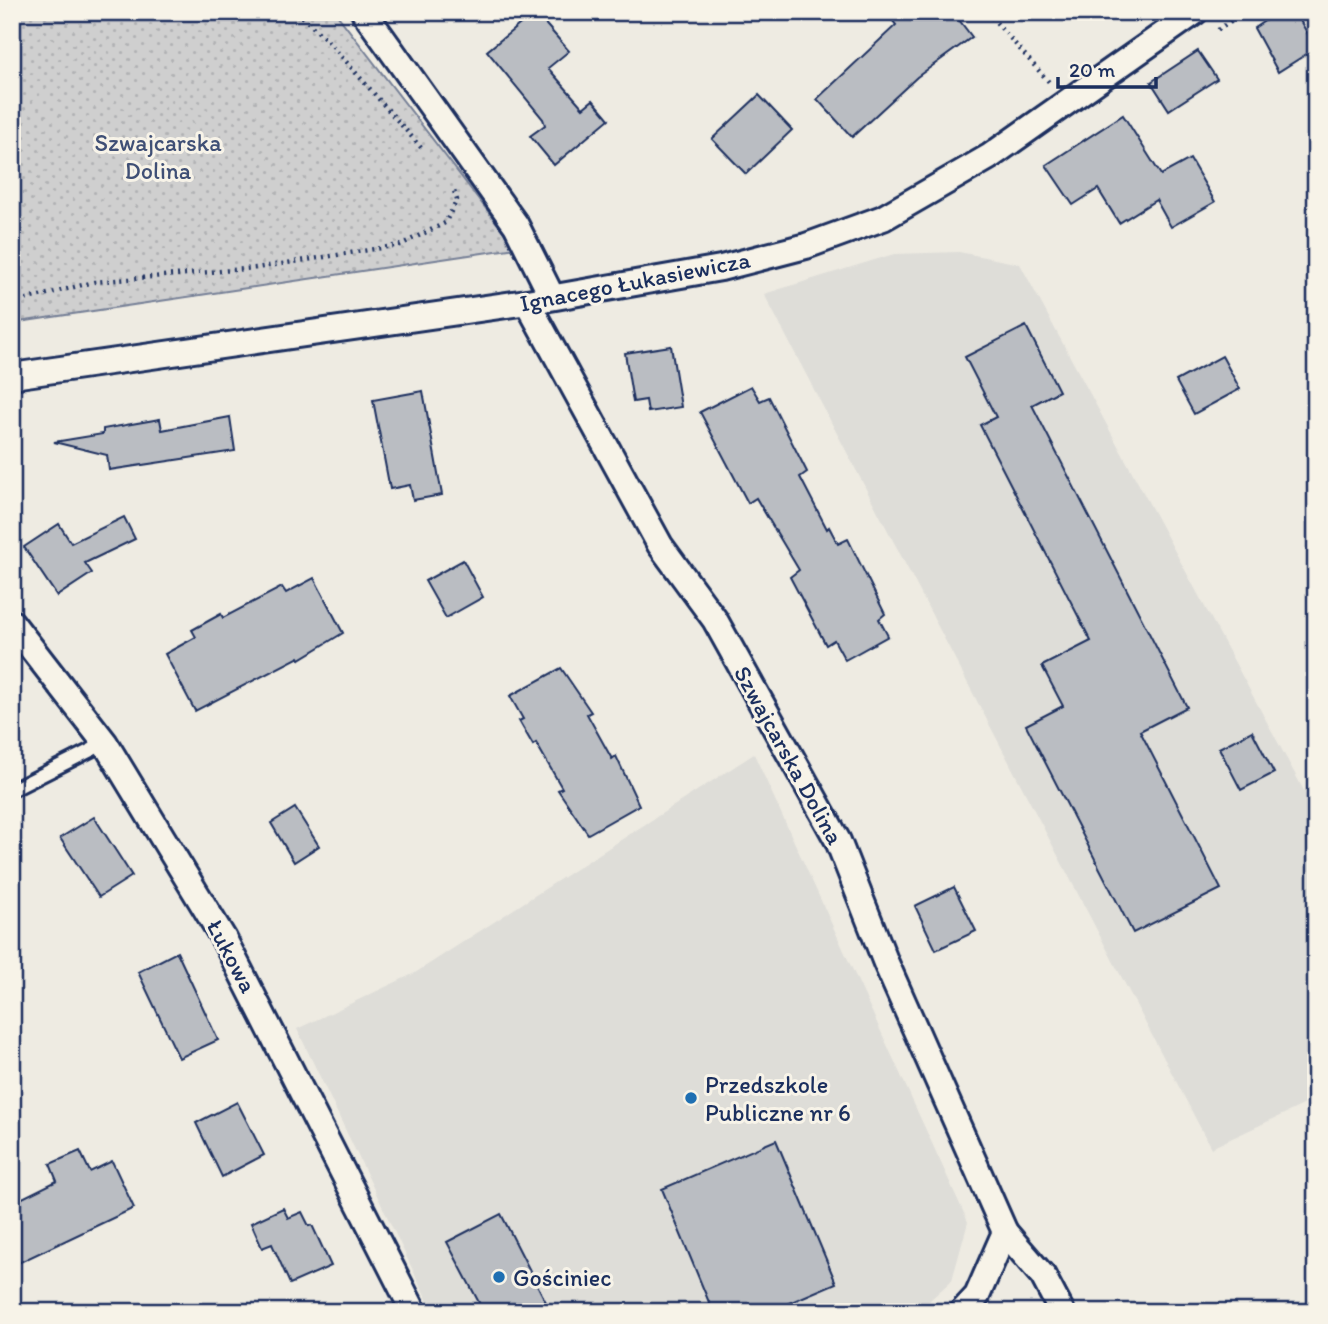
<svg xmlns="http://www.w3.org/2000/svg" width="1328" height="1324" font-family="Itim,sans-serif">
<defs>
<pattern id="park-dots" width="8" height="8" patternUnits="userSpaceOnUse" patternTransform="scale(1.75)"><rect width="8" height="8" fill="#cfcfcf"/><path d="M2 2h.1M6 6h.1" fill="none" stroke="#b1b2b4" stroke-width="1.8" stroke-linecap="round"/></pattern>
</defs>
<rect width="100%" height="100%" fill="#eeebe2"/>
<filter id="ink" filterUnits="userSpaceOnUse"><feTurbulence type="fractalNoise" baseFrequency=".0143" numOctaves="2"/><feDisplacementMap in="SourceGraphic" scale="14" xChannelSelector="R" yChannelSelector="G"/><feConvolveMatrix kernelMatrix="1 2 1 2 8 2 1 2 1" color-interpolation-filters="sRGB"/></filter>
<g filter="url(#ink)">
<!-- built -->
<g fill="#deddd8">
<polygon points="959,252 1020,264 1316,813 1316,1099 1211,1148 764,294 894,254"/>
<polygon points="754,754 968,1222 952,1280 917,1312 433,1312 297,1029 415,973"/>
</g>
<!-- park -->
<polygon fill="url(#park-dots)" stroke="#757f96" stroke-width="2" points="12,12 335,12 516,248 12,323"/>
<!-- building -->
<g fill="#babdc2" stroke="#1b2f5e" stroke-width="2">
<polygon points="535,12 569,51 548,68 583,108 593,100 609,119 554,165 530,136 545,125 543,119 487,51"/>
<polygon points="886,12 953,12 972,37 917,77 852,137 817,99 896,25"/>
<polygon points="1278,12 1295,12 1316,48 1278,72 1254,28"/>
<polygon points="1198,51 1217,79 1169,110 1151,82"/>
<polygon points="759,95 792,130 746,174 712,139"/>
<polygon points="1123,115 1161,175 1190,159 1215,202 1171,227 1156,200 1119,223 1098,189 1073,205 1046,165"/>
<polygon points="1026,326 1059,391 1032,405 1187,707 1140,731 1221,889 1133,933 1026,725 1063,706 1042,666 1091,641 980,425 996,417 965,357"/>
<polygon points="671,346 681,407 648,412 646,400 633,402 625,353"/>
<polygon points="1222,356 1240,389 1194,414 1176,381"/>
<polygon points="751,386 760,401 769,397 807,472 800,477 827,529 829,527 838,544 848,539 885,614 879,619 888,636 845,660 834,640 826,645 790,577 799,570 756,498 748,503 700,412"/>
<polygon points="423,391 442,495 413,500 410,485 390,489 373,400"/>
<polygon points="230,417 235,451 109,470 107,455 54,442 103,434 103,429 160,419 162,430"/>
<polygon points="124,517 135,539 85,563 92,573 57,596 24,547 59,524 71,543"/>
<polygon points="463,560 483,597 446,618 425,581"/>
<polygon points="314,578 343,633 300,659 299,657 195,711 165,654 196,637 192,630 221,614 223,618 282,587 286,593"/>
<polygon points="561,668 591,712 587,714 612,759 616,756 639,805 588,834 558,790 562,788 536,743 533,745 519,721 523,719 510,696"/>
<polygon points="1252,731 1274,773 1241,790 1219,748"/>
<polygon points="295,808 319,846 294,862 271,823"/>
<polygon points="94,817 132,876 99,897 60,838"/>
<polygon points="954,887 976,931 936,950 915,906"/>
<polygon points="177,952 218,1040 179,1058 138,972"/>
<polygon points="237,1102 264,1155 222,1177 196,1123"/>
<polygon points="776,1140 836,1283 768,1312 713,1312 662,1189"/>
<polygon points="80,1151 90,1172 112,1161 134,1208 12,1266 12,1203 57,1181 50,1164"/>
<polygon points="283,1208 288,1218 302,1212 309,1226 312,1225 331,1266 290,1284 272,1244 262,1248 251,1223"/>
<polygon points="501,1214 551,1312 484,1312 447,1242"/>
</g>
<g fill="none" stroke-linecap="round" stroke-linejoin="round">
<!-- service casing -->
<g stroke="#1b2f5e" stroke-width="18">
<polyline id="service" points="12,790 105,743"/>
</g>
<!-- minor casing -->
<g stroke="#1b2f5e" stroke-width="30">
<g id="minor">
<polyline points="364,12 516,225 552,297"/>
<polyline points="527,302 660,545 715,620 838,841 886,963 1005,1232 977,1296 962,1312"/>
<polyline points="12,376 527,302 721,268 806,246 883,218 989,157 1195,12"/>
<polyline points="12,623 105,743 224,939 414,1312"/>
<polyline points="1005,1232 1043,1276 1062,1312"/>
</g>
</g>
<!-- path -->
<g stroke="#1b2f5e" stroke-width="4.5" stroke-dasharray="2 5" stroke-linecap="butt">
<polyline points="297,12 329,42 424,151"/>
<polyline points="987,12 1049,82"/>
<polyline points="1218,30 1243,12"/>
<polyline points="12,303 94,282 256,268 400,245 445,223 457,200 454,191"/>
</g>
<!-- service -->
<use href="#service" stroke="#f7f3e8" stroke-width="12"/>
<!-- minor -->
<use href="#minor" stroke="#f7f3e8" stroke-width="24"/>
</g>
</g>
<!-- markers -->
<g fill="#1f6fb2" stroke="#f7f3e8" stroke-width="2.5">
<circle cx="691" cy="1098" r="7"/>
<circle cx="499" cy="1277" r="7"/>
</g>
<g text-anchor="middle" dominant-baseline="central" stroke-width="6" stroke-linejoin="round" paint-order="stroke">
<!-- park labels -->
<g font-size="24" fill="#3f4f75" stroke="#f7f3e8">
<text x="158" y="142">Szwajcarska<tspan x="158" dy="28">Dolina</tspan></text>
</g>
<!-- street labels -->
<g font-size="24" fill="#1b2f5e" stroke="#f7f3e8">
<text transform="translate(635 281) rotate(-11)">Ignacego Łukasiewicza</text>
<text transform="translate(789 755) rotate(61)">Szwajcarska Dolina</text>
<text transform="translate(232 956) rotate(62)">Łukowa</text>
</g>
<!-- poi labels -->
<g font-size="24" fill="#1b2f5e" stroke="#f7f3e8" text-anchor="start">
<text x="705" y="1084">Przedszkole<tspan x="705" dy="28">Publiczne nr 6</tspan></text>
<text x="513" y="1277">Gościniec</text>
</g>
</g>
<!-- margin -->
<rect width="1328" height="1324" fill="none" stroke="#f7f3e8" stroke-width="42"/>
<rect x="21" y="21" width="1286" height="1282" fill="none" stroke="#1b2f5e" stroke-width="2.5" filter="url(#ink)"/>
<!-- scale -->
<path d="M1058 77v10h98v-10" fill="none" stroke="#1b2f5e" stroke-width="3.5"/>
<text x="1069" y="77" font-size="21" fill="#1b2f5e" stroke="#f7f3e8" stroke-width="5" paint-order="stroke">20 m</text>
</svg>
